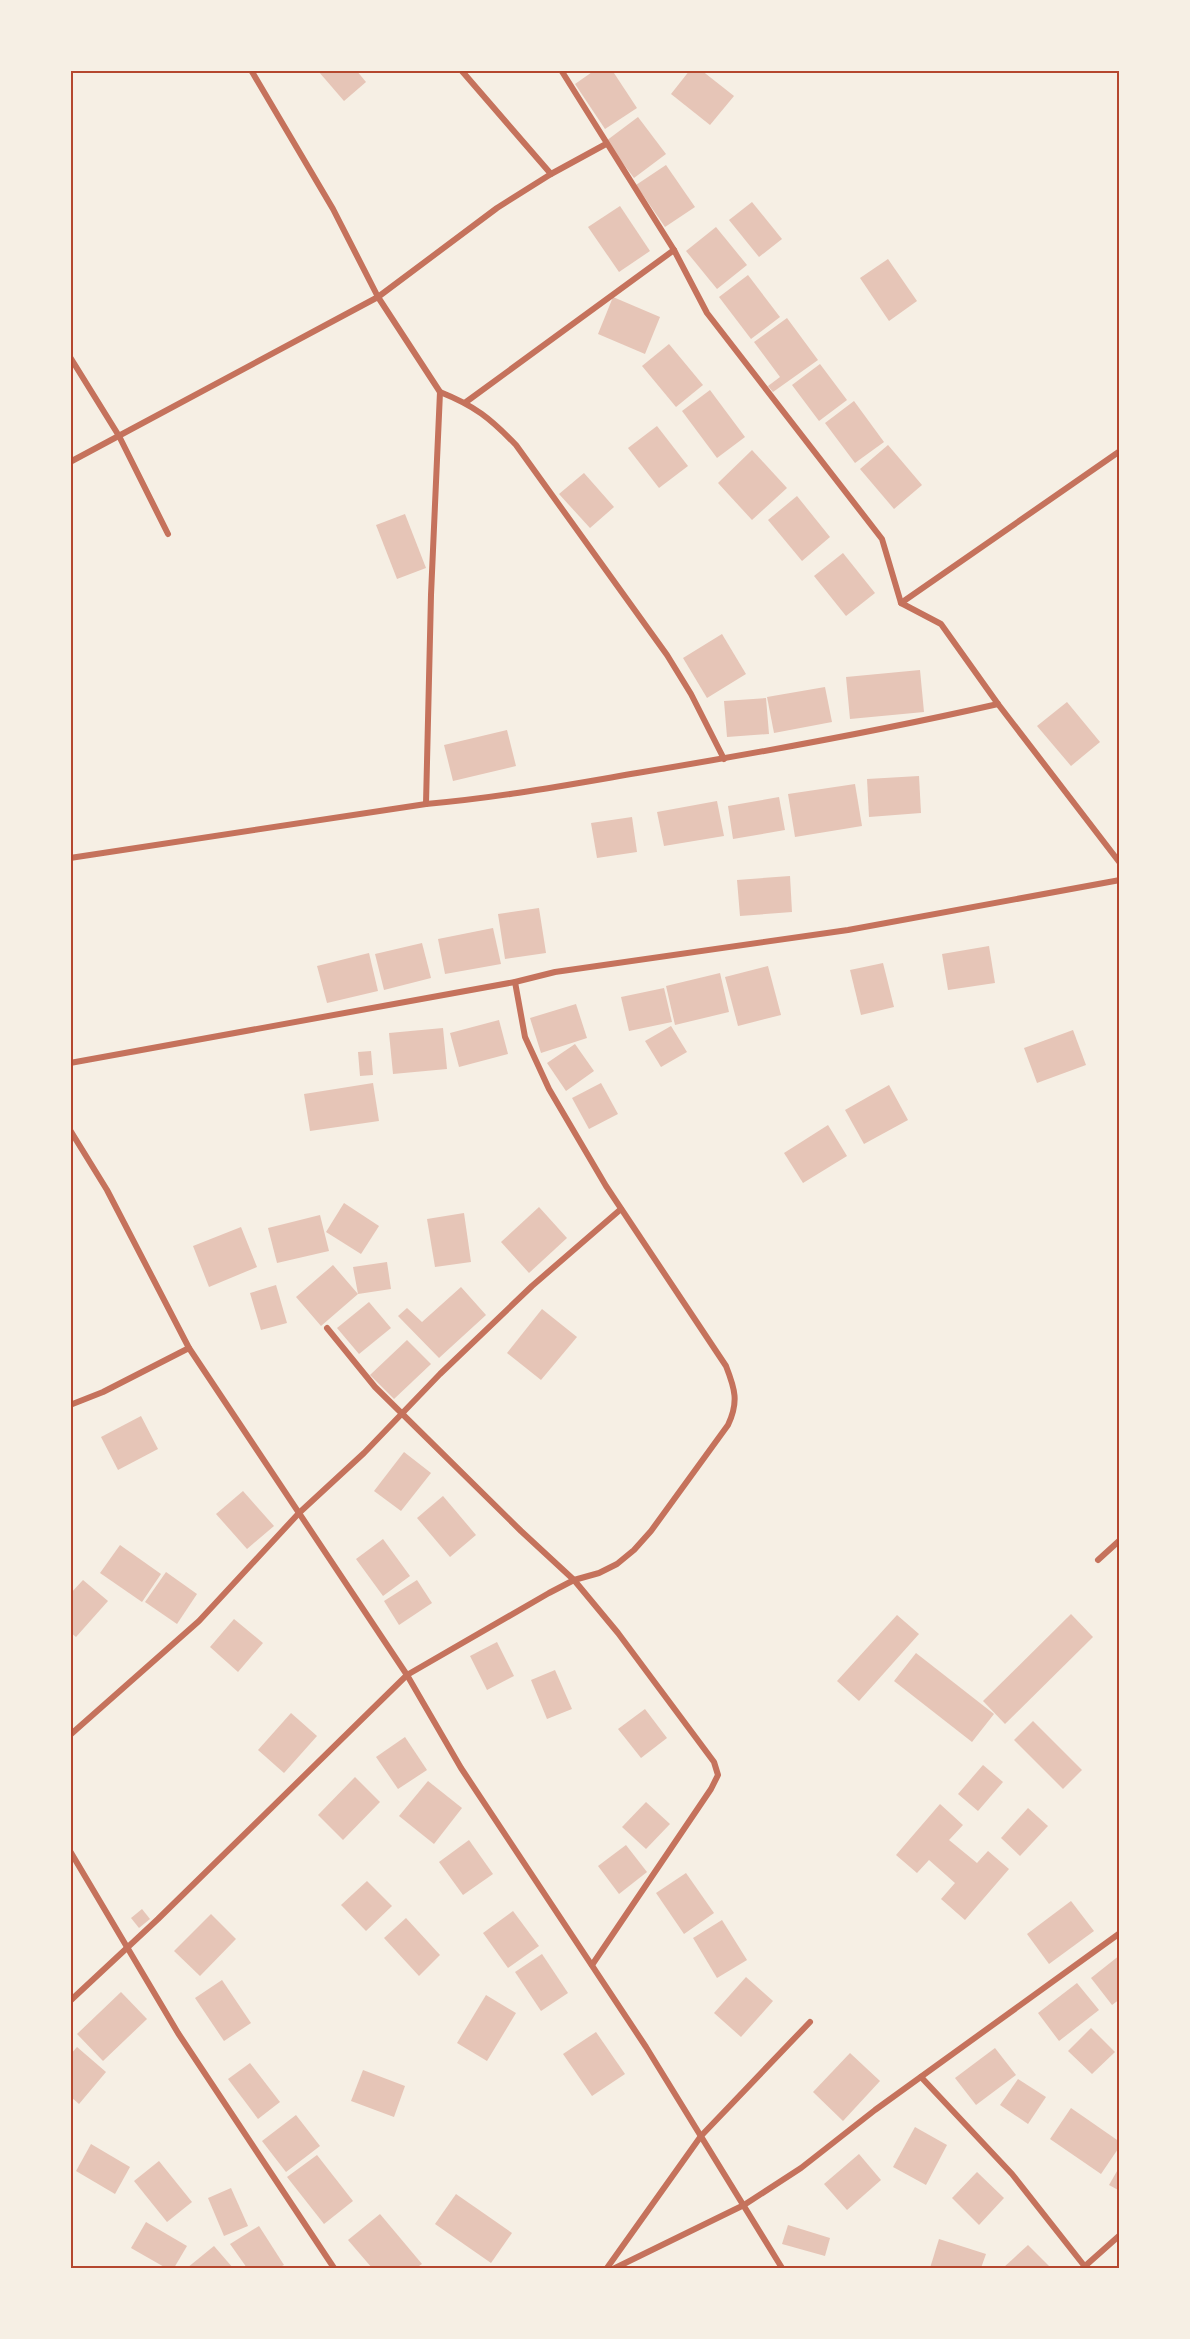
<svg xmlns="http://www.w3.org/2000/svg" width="1190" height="2339" font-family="'Fira Sans',sans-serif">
<rect width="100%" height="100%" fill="#f6efe4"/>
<!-- building -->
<g fill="#e6c5b7">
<polygon points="321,70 356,70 366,82 344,101 319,72"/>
<polygon points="595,70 612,70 637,108 605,129 575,84"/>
<polygon points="690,70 701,70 734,96 710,125 671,94"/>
<polygon points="638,117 666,154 634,178 606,141"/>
<polygon points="666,165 695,207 665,227 636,185"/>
<polygon points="752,202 782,239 759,257 729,220"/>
<polygon points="620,206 650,251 619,272 588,227"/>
<polygon points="716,227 747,265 717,289 686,251"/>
<polygon points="888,259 917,301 889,321 860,278"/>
<polygon points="748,275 780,317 751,339 719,297"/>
<polygon points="613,297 660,317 645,354 598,334"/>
<polygon points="787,318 818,360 773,392 768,386 780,377 754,342"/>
<polygon points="669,344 703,385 676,407 642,366"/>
<polygon points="820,364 847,400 819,421 792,385"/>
<polygon points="710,390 745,437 717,458 682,411"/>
<polygon points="854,401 884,442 855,463 825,423"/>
<polygon points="657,426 688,466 659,488 628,448"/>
<polygon points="888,445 922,485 894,509 860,469"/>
<polygon points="752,450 787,488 752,520 718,483"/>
<polygon points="584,473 614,507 590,528 559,494"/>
<polygon points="797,496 830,537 802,561 768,520"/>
<polygon points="405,514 426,568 397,579 376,525"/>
<polygon points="843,553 875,593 846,616 814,576"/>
<polygon points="722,634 746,674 707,698 683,658"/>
<polygon points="920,670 924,712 850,719 846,677"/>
<polygon points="825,687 832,722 774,733 767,697"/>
<polygon points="766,698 769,734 727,737 724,701"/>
<polygon points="1067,702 1100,742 1071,766 1037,726"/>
<polygon points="507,730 516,766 453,781 444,745"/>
<polygon points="919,776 921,813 869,817 867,779"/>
<polygon points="855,784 862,826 795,837 788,794"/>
<polygon points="779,797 785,830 733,839 728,806"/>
<polygon points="717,801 724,836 664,846 657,812"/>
<polygon points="632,817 637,852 597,858 591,823"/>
<polygon points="790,876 792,912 740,916 737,880"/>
<polygon points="539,908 546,953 505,959 498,914"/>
<polygon points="493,928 501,964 445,974 438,939"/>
<polygon points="422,943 431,978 384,990 375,954"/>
<polygon points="989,946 995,983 948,990 942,954"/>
<polygon points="369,953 378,991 327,1003 317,966"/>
<polygon points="883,963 894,1007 861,1015 850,970"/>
<polygon points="768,966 781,1015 738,1026 725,977"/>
<polygon points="720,973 729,1012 675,1025 666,986"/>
<polygon points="664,988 672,1022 629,1031 621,997"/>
<polygon points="576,1004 587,1038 541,1053 530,1018"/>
<polygon points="499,1020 508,1054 459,1067 450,1033"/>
<polygon points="671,1026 687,1052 661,1067 645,1041"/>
<polygon points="443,1028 447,1069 393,1074 389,1033"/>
<polygon points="1073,1030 1086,1065 1037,1083 1024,1048"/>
<polygon points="575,1044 594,1071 566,1091 547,1063"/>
<polygon points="371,1051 373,1075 360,1076 358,1052"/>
<polygon points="373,1083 379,1121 310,1131 304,1094"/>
<polygon points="601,1083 618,1114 589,1129 572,1098"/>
<polygon points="889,1085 908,1120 864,1144 845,1110"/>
<polygon points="828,1125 847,1156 803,1183 784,1153"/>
<polygon points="344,1203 379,1226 361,1254 326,1232"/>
<polygon points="539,1207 567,1238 529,1273 501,1242"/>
<polygon points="464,1213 471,1262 435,1267 427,1219"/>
<polygon points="320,1215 329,1251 277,1263 268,1228"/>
<polygon points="241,1227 257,1267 209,1287 193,1246"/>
<polygon points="387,1262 391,1289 358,1294 321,1326 296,1297 333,1265 358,1294 353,1267"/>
<polygon points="276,1285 287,1323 261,1330 250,1293"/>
<polygon points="461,1287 486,1315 439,1358 398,1316 407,1308 422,1322"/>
<polygon points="369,1302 391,1328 359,1354 337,1328"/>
<polygon points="542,1309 577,1337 541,1380 507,1353"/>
<polygon points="407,1340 431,1364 394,1399 370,1375"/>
<polygon points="141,1416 158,1449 118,1470 101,1437"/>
<polygon points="404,1452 431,1473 401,1511 374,1491"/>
<polygon points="243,1491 274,1526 247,1549 216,1514"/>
<polygon points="443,1496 476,1535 450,1557 417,1518"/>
<polygon points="383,1539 410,1576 383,1596 356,1559"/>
<polygon points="120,1545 161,1574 142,1602 100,1573"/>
<polygon points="166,1572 197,1594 177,1624 145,1602"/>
<polygon points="83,1580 108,1601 76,1637 70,1632 70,1594"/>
<polygon points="417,1580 432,1603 399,1625 384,1601"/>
<polygon points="1071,1614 1093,1637 1005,1724 983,1701"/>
<polygon points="897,1615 919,1634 859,1701 837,1681"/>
<polygon points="234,1619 263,1643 238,1672 210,1647"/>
<polygon points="497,1642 514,1676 487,1690 470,1656"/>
<polygon points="916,1653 994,1714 972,1742 894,1681"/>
<polygon points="555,1670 572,1709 547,1719 531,1680"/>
<polygon points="645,1709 667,1738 641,1758 618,1729"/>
<polygon points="291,1713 317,1736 284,1773 258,1750"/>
<polygon points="1033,1721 1082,1770 1063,1789 1014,1740"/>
<polygon points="405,1737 427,1770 398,1789 376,1757"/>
<polygon points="983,1765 1003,1782 978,1811 958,1794"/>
<polygon points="355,1777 380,1802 343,1840 318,1815"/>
<polygon points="428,1781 462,1808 434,1844 399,1816"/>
<polygon points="646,1802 670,1824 646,1849 622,1827"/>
<polygon points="940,1804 963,1825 949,1840 977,1863 988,1851 1009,1869 965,1920 941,1899 955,1883 929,1860 917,1873 896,1855"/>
<polygon points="1028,1808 1048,1826 1020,1856 1001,1838"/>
<polygon points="469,1840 493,1874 463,1895 439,1862"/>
<polygon points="626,1845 647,1872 619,1894 598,1866"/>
<polygon points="686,1873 714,1913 684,1934 656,1893"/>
<polygon points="367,1881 392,1906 366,1931 341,1905"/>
<polygon points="1071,1901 1094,1931 1049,1964 1027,1934"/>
<polygon points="142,1909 150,1919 139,1928 131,1918"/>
<polygon points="513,1911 539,1946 508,1968 483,1933"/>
<polygon points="211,1914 236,1939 200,1976 174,1951"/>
<polygon points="406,1918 440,1955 419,1976 384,1938"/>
<polygon points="722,1920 747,1960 717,1978 693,1938"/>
<polygon points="542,1954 568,1993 541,2011 515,1972"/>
<polygon points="1120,1955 1120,1999 1112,2005 1091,1978"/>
<polygon points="746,1977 773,2001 741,2037 714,2013"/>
<polygon points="222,1980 251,2023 224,2041 195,1998"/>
<polygon points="1077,1983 1099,2010 1059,2041 1038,2013"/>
<polygon points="121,1992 147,2019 103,2061 77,2034"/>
<polygon points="486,1995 516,2013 487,2061 457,2043"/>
<polygon points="1091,2028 1115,2052 1092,2074 1068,2051"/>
<polygon points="596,2032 625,2074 592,2096 563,2054"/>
<polygon points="77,2047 106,2072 79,2104 70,2096 70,2055"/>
<polygon points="995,2048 1016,2075 976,2105 955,2078"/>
<polygon points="850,2053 880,2081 843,2121 813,2092"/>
<polygon points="250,2063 280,2102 258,2119 228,2079"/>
<polygon points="363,2070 405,2086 394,2117 351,2101"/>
<polygon points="1018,2079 1046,2097 1028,2124 1000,2105"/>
<polygon points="1071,2108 1120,2142 1120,2146 1101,2174 1050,2139"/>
<polygon points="296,2115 320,2146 286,2172 262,2141"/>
<polygon points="915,2127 947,2145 926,2185 893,2167"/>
<polygon points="91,2144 130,2167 115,2194 76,2171"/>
<polygon points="859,2154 881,2180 847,2210 824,2184"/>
<polygon points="317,2155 353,2201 324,2224 287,2177"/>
<polygon points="159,2161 192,2202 167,2222 134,2181"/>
<polygon points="1120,2166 1120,2191 1109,2185"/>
<polygon points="977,2172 1004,2198 979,2225 952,2198"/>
<polygon points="231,2188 248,2226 224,2236 208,2198"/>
<polygon points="456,2194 512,2233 491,2263 435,2224"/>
<polygon points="380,2214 422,2264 416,2268 372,2268 348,2240"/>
<polygon points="146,2222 187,2246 174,2268 166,2268 131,2248"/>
<polygon points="788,2225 830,2238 825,2256 782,2244"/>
<polygon points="259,2226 284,2265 278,2268 247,2268 230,2244"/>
<polygon points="939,2239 986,2254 981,2268 930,2268"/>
<polygon points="1028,2245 1051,2268 1003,2268"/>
<polygon points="214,2246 233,2268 187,2268"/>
</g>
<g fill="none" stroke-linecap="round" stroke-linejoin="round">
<!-- minor -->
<g stroke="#c5725c" stroke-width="6">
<polyline points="251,70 333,209 378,297 440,392 431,595 426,804"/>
<polyline points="461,70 551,174"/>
<polyline points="561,70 674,250 707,313 882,539 901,603 941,624 998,704 1120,863"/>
<polyline points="70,357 119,436 168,534"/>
<path d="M440,392C475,406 490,418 516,445L667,655L691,694L724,759"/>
<polyline points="466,402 674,250"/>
<polyline points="70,462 378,297 497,208 551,174 606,144"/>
<polyline points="901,603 1120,451"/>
<path d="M70,858L426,804C497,798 567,785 637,773C758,753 879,731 998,704"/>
<polyline points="70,1063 515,982 555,972 848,930 1120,880"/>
<polyline points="70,1130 107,1190 189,1348 407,1675 461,1768 646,2047 782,2268"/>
<polyline points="327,1328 375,1387 521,1531 574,1580 618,1633 714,1762 718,1775 711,1789 592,1965"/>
<polyline points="70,1405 103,1392 189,1348"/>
<polyline points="1098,1560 1120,1540"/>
<polyline points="70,1735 199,1621 299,1513 364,1453 440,1374 532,1286 621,1209"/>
<polyline points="70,1851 178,2033 334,2268"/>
<path d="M70,2001L158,1919L407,1675L549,1593L574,1580L599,1573L617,1564L634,1550L651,1531L728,1425C739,1402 735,1389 726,1366L606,1186L549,1089L525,1037L515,982"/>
<polyline points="921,2077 1012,2174 1086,2268"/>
<polyline points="1084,2267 1120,2235"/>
<polyline points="607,2268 701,2136 810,2022"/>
<polyline points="615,2268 744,2205 801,2168 875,2110 1120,1933"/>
</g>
</g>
<!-- border -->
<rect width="1190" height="2339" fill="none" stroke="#f6efe4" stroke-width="144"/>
<rect x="72" y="72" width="1046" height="2195" fill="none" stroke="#b5482f" stroke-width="2"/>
</svg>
